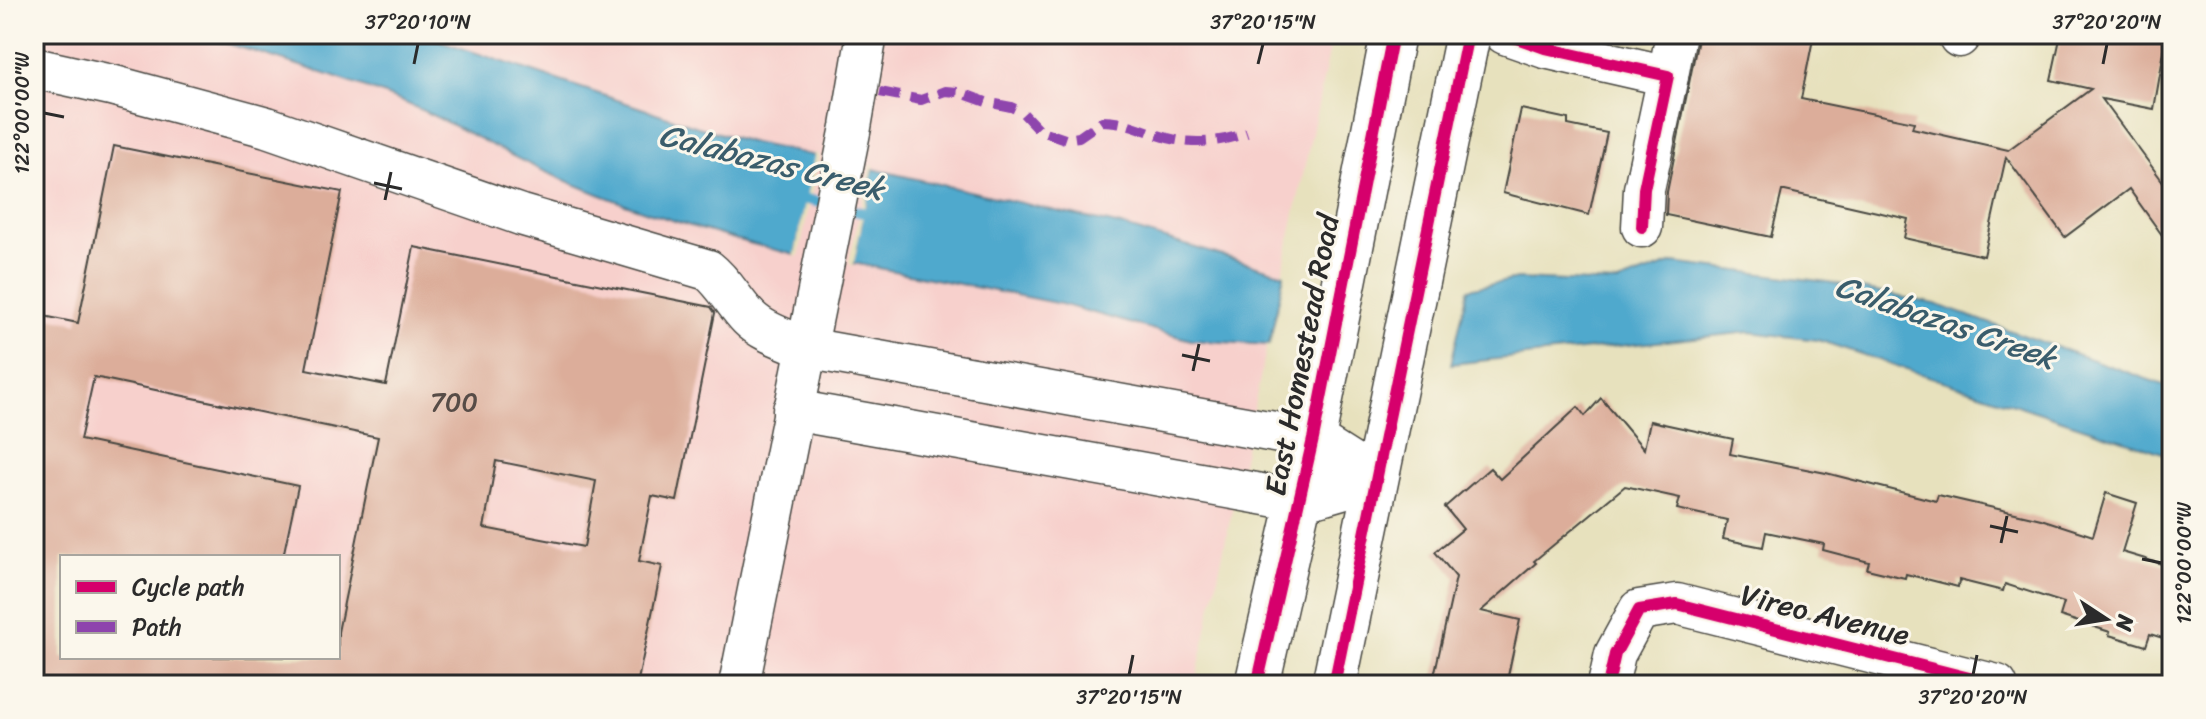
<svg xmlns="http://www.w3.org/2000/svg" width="2206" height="719" font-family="Sriracha,sans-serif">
<rect width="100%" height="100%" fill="#fbf7ec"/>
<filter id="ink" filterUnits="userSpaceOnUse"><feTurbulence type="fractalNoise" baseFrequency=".0125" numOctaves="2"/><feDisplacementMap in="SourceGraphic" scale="16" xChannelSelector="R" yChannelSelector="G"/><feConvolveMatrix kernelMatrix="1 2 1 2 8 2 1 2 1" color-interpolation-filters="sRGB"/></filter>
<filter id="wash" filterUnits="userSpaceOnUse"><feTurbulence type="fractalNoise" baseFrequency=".006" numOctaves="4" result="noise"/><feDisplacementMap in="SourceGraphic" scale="32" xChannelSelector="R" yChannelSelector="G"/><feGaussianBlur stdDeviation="1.8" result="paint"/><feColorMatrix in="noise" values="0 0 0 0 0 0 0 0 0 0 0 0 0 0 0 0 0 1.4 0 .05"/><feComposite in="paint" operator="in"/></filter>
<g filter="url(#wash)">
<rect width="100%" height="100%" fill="#e7e1bd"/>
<!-- built -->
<path fill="#f7d0cc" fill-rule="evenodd" d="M34,34H1333L1195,685H34ZM62,557H338V657H62Z"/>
<!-- water -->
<g fill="#50a9cd" stroke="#3e6a7c" stroke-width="2">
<path d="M195,34H420L698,127L753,143L816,156L795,255C710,234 626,208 546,172C496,150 449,120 398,100C331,74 263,54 195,34Z"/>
<polygon points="873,169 1121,226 1284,274 1269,345 1191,340 1061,304 853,263"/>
<polygon points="1673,263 1828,282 1935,304 2172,388 2172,456 1818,340 1750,332 1451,364 1468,289 1517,279 1618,283"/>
</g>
<!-- pier -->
<g fill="#e7e1bd">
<polygon points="815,152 819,157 799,255 794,258"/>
<polygon points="871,165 874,165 853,267 849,262"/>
</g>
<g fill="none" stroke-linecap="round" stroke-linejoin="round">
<!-- stream -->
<polyline stroke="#50a9cd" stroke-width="11" points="792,196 877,216"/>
</g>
<g id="blocks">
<!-- building -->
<g fill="#dcad9a" fill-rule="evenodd">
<polygon points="1699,34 1814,34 1801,99 1914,122 1912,128 2008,150 2091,89 2051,80 2061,34 2167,34 2154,109 2102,99 2172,194 2172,249 2129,189 2065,237 2006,157 1984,256 1904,238 1908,219 1785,191 1782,191 1771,237 1666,215 1667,192"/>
<polygon points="1521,109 1568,119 1568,125 1607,133 1589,215 1503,193"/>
<path d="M114,146L342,192L306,369L386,385L414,247L711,307L715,313L677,501L652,496L639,561L662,566L637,685H291L264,680L263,685H212L193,682L192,685H34V314L78,323ZM94,377L378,437L338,632V657H62V557H283L298,486L80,440ZM496,461L596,481L584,547L484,528Z"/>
<polygon points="1601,398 1644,449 1650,421 1733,439 1730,454 1826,473 1936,501 1938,495 2041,519 2093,536 2106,493 2137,503 2122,552 2172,567 2172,641 2150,634 2146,646 2109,635 2110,632 2060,616 2064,603 2005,584 2003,591 1959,580 1958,587 1906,574 1905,578 1867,569 1869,562 1823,550 1824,544 1766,532 1763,547 1723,539 1727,520 1677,509 1680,498 1625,486 1534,561 1536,563 1481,611 1520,620 1506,685 1432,685 1456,577 1435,552 1463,529 1445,507 1490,468 1500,479 1578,407 1585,416"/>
</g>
</g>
</g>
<g filter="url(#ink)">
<use href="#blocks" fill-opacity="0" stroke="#474641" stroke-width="2"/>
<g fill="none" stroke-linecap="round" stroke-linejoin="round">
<!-- minor casing -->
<g stroke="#474641" stroke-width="43">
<g id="minor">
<polyline points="1505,34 1545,48 1668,76 1644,189 1642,227"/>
<polyline points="1959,37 1960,34"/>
<path d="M34,68L111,85L267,127L521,215L708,270C725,283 734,303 749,318C764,333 787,339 806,348L1313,439L1376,479"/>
<polyline points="1668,76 1676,34"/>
<polyline points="793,410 1300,501 1376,479"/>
<polyline points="739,685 851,127 867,34"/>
<polyline points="1608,685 1615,654 1639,610 1677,604 1997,685"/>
</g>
</g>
<!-- major casing -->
<g stroke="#474641" stroke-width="47">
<g id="major">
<polyline points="1257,685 1313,439 1393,34"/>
<polyline points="1334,685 1468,34"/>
</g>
</g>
<!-- minor -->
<use href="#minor" stroke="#fff" stroke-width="40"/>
<!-- major -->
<use href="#major" stroke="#fff" stroke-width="44"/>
<!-- quiet -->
<path stroke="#8e44ad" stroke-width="10" stroke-dasharray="20 10" stroke-linecap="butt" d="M880,92L921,100L945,91L959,92L986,102L1011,107L1022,112L1039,130L1065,139L1079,137L1102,121C1123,121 1139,128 1158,135C1189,146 1217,143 1247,133"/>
<!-- cycleway casing -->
<g stroke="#fbf7ec" stroke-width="17">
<g id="cycleway">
<polyline points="1505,34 1545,48 1668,76 1644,189 1642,227"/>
<polyline points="1257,685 1313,439 1393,34"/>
<polyline points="1334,685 1468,34"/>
<polyline points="1608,685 1615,654 1639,610 1677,604 1997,685"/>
</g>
</g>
<!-- cycleway -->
<use href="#cycleway" stroke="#d6006c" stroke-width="12"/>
</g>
</g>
<!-- ticks -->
<path fill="none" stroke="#2b2b2b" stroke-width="3" d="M414,64L418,44M1258,64L1263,44M2103,64L2107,44M44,113L64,117M374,183L402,189M385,200L391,172M1182,355L1210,361M1193,371L1199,344M1990,526L2018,532M2001,543L2007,516M2142,559L2162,563M1129,675L1133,655M1973,675L1977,655"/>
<g text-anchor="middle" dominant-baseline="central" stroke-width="6" stroke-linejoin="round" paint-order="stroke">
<!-- number labels -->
<g font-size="26" fill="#574c47">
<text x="454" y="402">700</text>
</g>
<!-- street labels -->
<g font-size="30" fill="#2b2b2b" stroke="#fbf7ec">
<text transform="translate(1302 355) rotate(-79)">East Homestead Road</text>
<text transform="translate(1825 615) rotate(14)">Vireo Avenue</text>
</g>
<!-- water labels -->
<g font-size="32" font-style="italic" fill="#3a5d6c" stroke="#fbf7ec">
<text transform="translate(772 162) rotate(14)">Calabazas Creek</text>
<text transform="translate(1946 322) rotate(19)">Calabazas Creek</text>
</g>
</g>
<!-- margin -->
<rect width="2206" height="719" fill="none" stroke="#fbf7ec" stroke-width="88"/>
<!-- legend -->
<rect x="60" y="555" width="280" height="104" fill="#fbf7ec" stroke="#a8a59f" stroke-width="2"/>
<rect x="76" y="581" width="40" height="12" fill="#d6006c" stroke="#a8a59f" stroke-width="2"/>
<text x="132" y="595" font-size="24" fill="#2b2b2b">Cycle path</text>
<rect x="76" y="621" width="40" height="12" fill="#8e44ad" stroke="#a8a59f" stroke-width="2"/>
<text x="132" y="635" font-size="24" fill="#2b2b2b">Path</text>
<!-- north arrow -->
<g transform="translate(2106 619) rotate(102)" stroke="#fbf7ec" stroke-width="6" paint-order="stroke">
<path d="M0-6L14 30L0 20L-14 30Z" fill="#2b2b2b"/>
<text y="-12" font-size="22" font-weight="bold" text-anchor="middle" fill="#2b2b2b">N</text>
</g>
<rect x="44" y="44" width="2118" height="631" fill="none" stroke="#2b2b2b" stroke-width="3"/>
<g font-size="20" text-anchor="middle" fill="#2b2b2b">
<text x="418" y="29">37°20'10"N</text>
<text x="1263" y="29">37°20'15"N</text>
<text x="2107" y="29">37°20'20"N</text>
<text transform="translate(22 113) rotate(-90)" y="7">122°00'00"W</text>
<text transform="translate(2184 563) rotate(-90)" y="7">122°00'00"W</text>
<text x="1129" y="704">37°20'15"N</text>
<text x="1973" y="704">37°20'20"N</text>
</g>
</svg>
